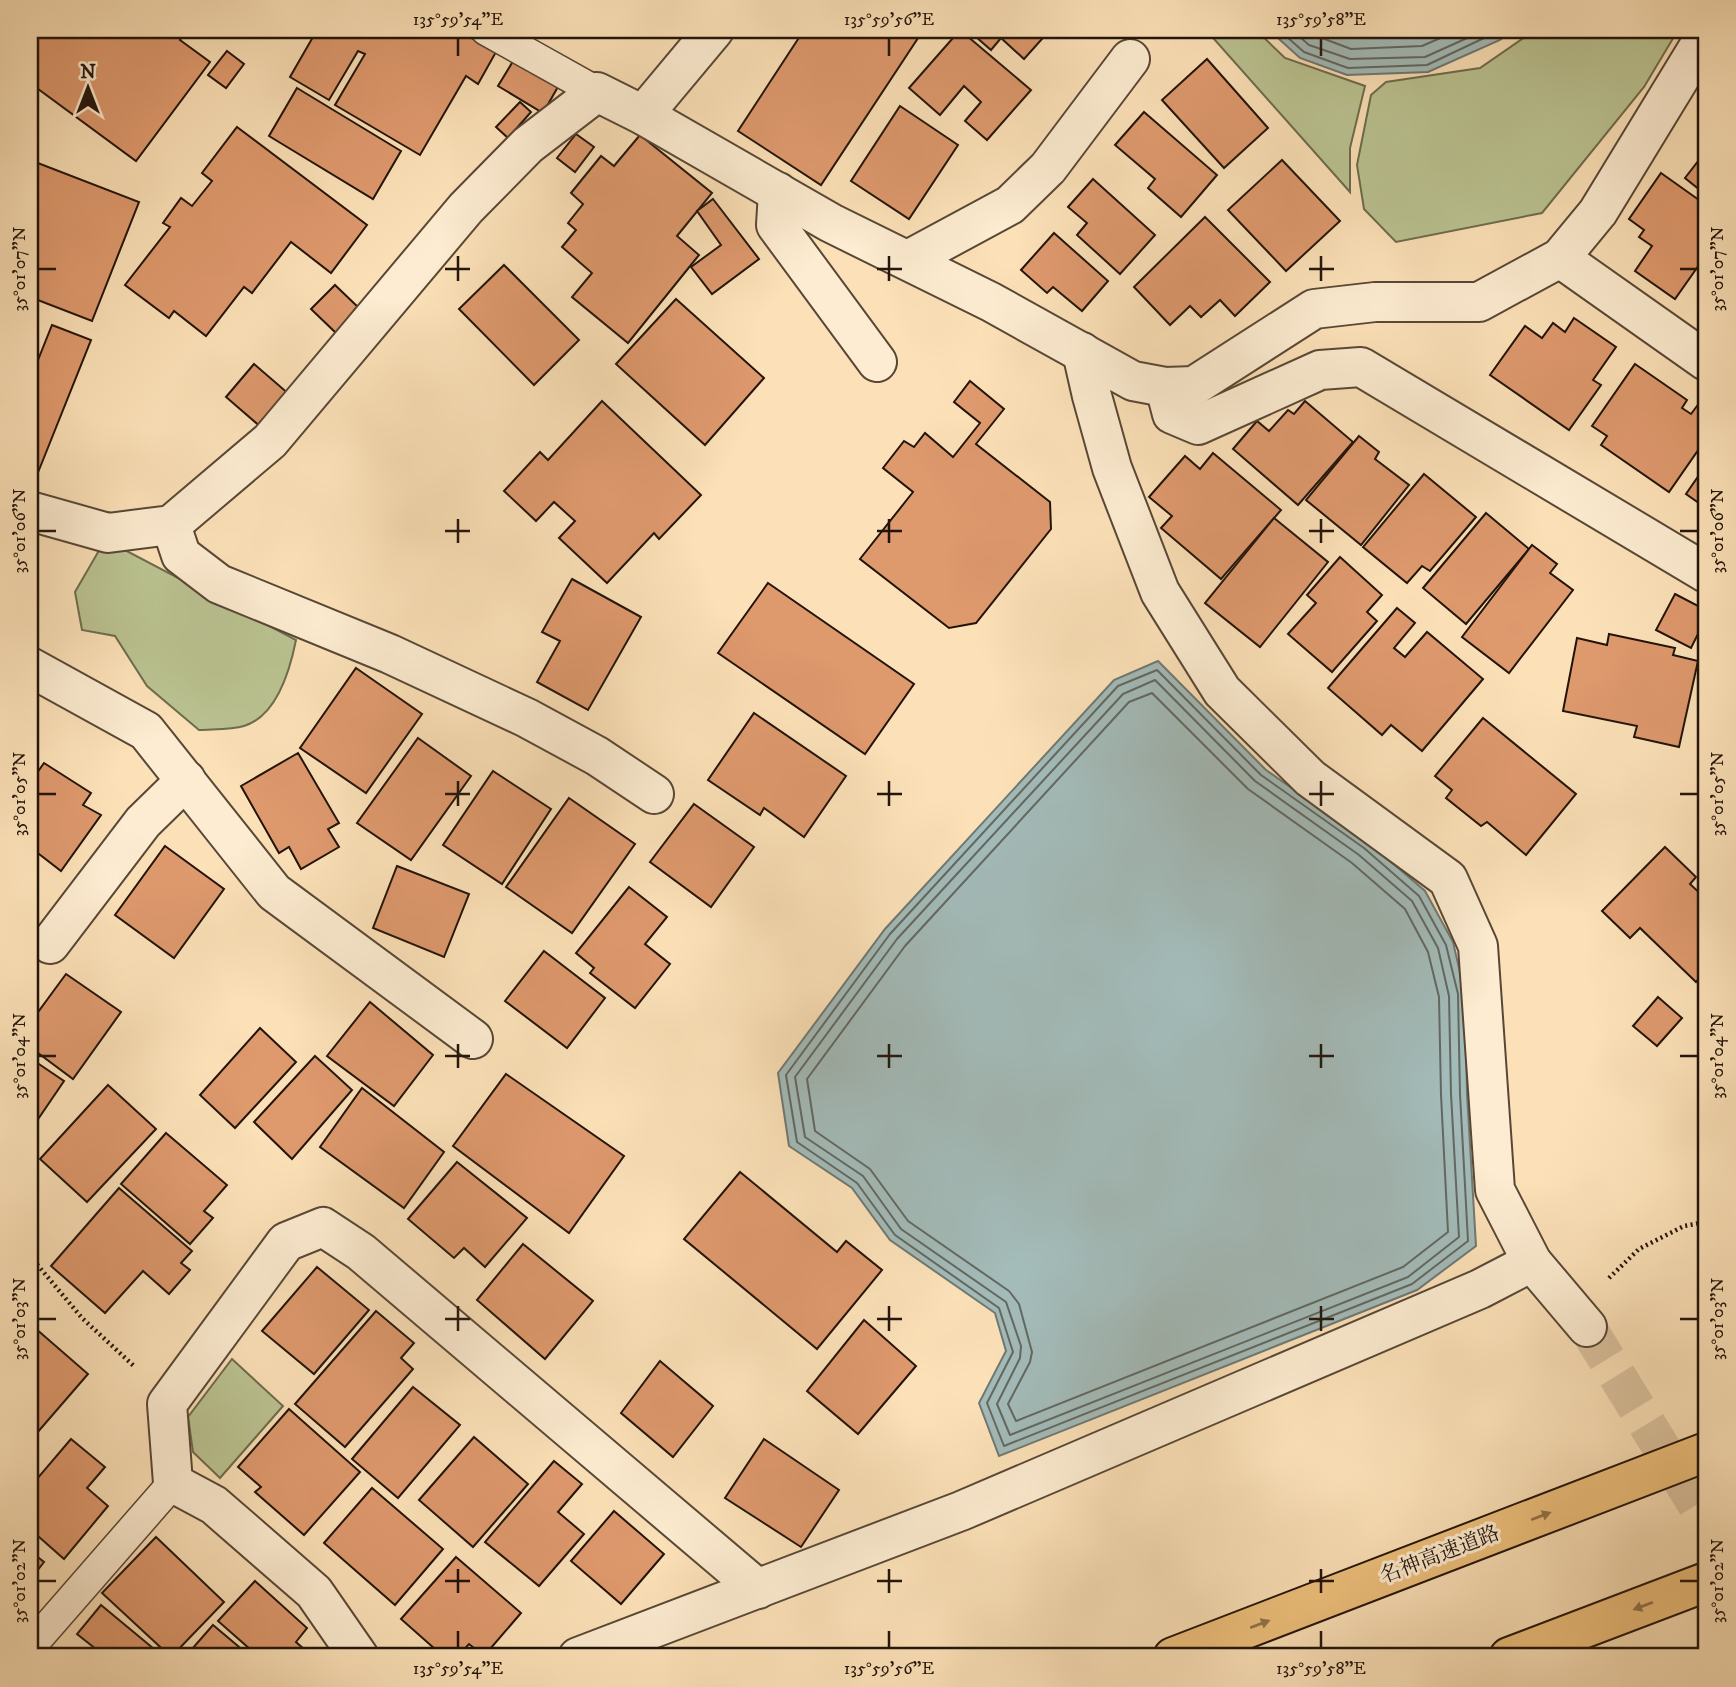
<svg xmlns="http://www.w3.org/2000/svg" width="1736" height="1687" font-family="'IM FELL DW Pica','Noto Serif JP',serif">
<rect width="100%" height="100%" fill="#fce1b8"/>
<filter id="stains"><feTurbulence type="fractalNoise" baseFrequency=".00286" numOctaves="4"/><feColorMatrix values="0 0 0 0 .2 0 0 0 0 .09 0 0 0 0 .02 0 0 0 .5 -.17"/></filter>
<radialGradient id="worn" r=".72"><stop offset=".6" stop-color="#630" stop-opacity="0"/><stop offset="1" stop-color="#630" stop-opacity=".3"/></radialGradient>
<!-- green -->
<g fill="#bbc392" stroke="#6e6c4e" stroke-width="2">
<polygon points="1206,30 1256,30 1285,58 1365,86 1350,148 1350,192"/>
<polygon points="1535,30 1678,30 1644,87 1542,213 1396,242 1364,209 1357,165 1371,95 1386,82 1480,68"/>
<path d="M101,547L123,549L296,640C290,670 277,716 244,726C231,730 213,729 199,730L147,686L115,636L82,630L75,592Z"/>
<polygon points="232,1359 283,1406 220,1478 193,1452 188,1417"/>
</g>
<!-- water -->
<g fill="#a3bbb9" stroke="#6f7873" stroke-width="2">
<polygon points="1269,30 1268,30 1513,30 1500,40 1428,72 1347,75 1300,58"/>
<polygon points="1158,661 1266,770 1368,842 1425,891 1453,942 1465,994 1467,1094 1476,1246 1417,1290 999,1456 979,1403 1006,1351 995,1313 890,1240 852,1188 789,1146 778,1073 885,929 1114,680"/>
</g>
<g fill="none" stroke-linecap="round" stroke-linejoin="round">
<!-- shore -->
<g stroke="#626862" stroke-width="2">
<polyline points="1279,30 1304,52 1348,68 1427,65 1501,30"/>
<polyline points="1292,30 1309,45 1350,59 1425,57 1485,30"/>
<polyline points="1308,30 1314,35 1351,49 1422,46 1459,30"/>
<polygon points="1157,670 1261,775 1364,848 1419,896 1446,945 1458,994 1460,1094 1468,1241 1412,1284 1004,1446 987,1403 1013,1352 999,1308 895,1235 857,1183 797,1142 786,1075 890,934 1118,686"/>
<polygon points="1155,680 1255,781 1359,855 1412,901 1438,948 1449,996 1451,1094 1459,1237 1408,1277 1010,1435 997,1404 1020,1358 1021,1346 1006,1302 901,1229 863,1176 805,1137 795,1077 897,939 1123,694"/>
<polygon points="1152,693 1248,789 1352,863 1405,909 1428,952 1439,997 1441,1095 1448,1232 1403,1267 1016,1421 1008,1404 1030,1362 1032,1352 1019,1304 1009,1291 908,1221 870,1169 815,1131 807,1079 905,946 1129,702"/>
</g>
</g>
<!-- building -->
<g fill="#de996d" stroke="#22140b" stroke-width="2">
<polygon points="30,30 186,30 180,40 210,62 136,161 30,83"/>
<polygon points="317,30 457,30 496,52 478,84 466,76 420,155 335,105 365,54 358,51 329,100 290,77"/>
<polygon points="804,30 919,30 922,32 821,185 738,131"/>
<polygon points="960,30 1031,90 987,140 965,121 981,102 964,86 940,115 909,88"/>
<polygon points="968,30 1050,30 1024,59 1001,38 991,50"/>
<polygon points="227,51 244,64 226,88 208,75"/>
<polygon points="515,58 559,85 543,113 498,86"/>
<polygon points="1207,59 1268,128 1224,168 1162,100"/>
<polygon points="297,88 401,151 373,199 269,136"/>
<polygon points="520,102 531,112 508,138 496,127"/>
<polygon points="900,106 958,145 909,219 851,181"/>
<polygon points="1144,112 1217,175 1181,217 1148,188 1155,179 1115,145"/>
<polygon points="237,127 367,225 331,273 291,242 252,293 244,287 206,336 174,311 169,318 125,285 170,227 163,223 181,198 192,206 212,181 202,173"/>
<polygon points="576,134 594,147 575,172 557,158"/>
<polygon points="640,135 712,193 677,236 699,255 628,343 572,297 592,273 562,247 576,230 568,223 583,204 571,193 601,156 614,166"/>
<polygon points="1706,151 1706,195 1685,178"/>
<polygon points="30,160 139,202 92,321 30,297"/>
<polygon points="1282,160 1340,221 1286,271 1228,210"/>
<polygon points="1661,173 1706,205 1706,255 1675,299 1635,271 1652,246 1639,237 1644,230 1629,219"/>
<polygon points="1093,179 1155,235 1120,274 1077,235 1087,223 1068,207"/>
<polygon points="713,199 759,259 712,294 691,267 721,245 697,211"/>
<polygon points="1205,217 1270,282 1235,316 1220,300 1201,317 1190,306 1170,325 1134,287"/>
<polygon points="1054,233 1108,281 1082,311 1053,287 1047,293 1021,270"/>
<polygon points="504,265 579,340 534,385 459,309"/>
<polygon points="335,285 360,309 336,333 311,309"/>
<polygon points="676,299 764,378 705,445 616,364"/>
<polygon points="1574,318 1616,347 1593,380 1601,385 1569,430 1490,375 1525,326 1542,338 1553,323 1565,332"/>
<polygon points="52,325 91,340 31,490 30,380"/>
<polygon points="254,364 290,395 262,428 226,397"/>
<polygon points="1635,364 1687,400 1682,408 1691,414 1703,398 1706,401 1706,451 1705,453 1699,449 1669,492 1601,445 1607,436 1592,426"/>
<polygon points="970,381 1004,409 976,444 1050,502 1051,529 976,623 949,628 860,559 913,492 883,468 904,441 914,447 925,433 953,457 980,423 954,402"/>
<polygon points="602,401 701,495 659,539 654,533 607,583 559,538 575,521 554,502 536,521 504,491 540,452 548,460"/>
<polygon points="1305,401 1353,442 1298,505 1233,449 1257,421 1269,431 1288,410 1294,414"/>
<polygon points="1359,436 1379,452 1375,459 1409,485 1361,545 1306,500"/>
<polygon points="1213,453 1281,510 1221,579 1161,528 1172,516 1149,497 1185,456 1200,469"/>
<polygon points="1706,465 1706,508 1686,494"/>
<polygon points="1424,474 1476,517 1430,571 1422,566 1407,583 1363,547"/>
<polygon points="1486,513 1529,549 1466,624 1423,588"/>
<polygon points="1274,518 1328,562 1260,647 1205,603"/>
<polygon points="1532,545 1557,564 1550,573 1573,590 1509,673 1462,637"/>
<polygon points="1340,557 1382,595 1367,612 1377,621 1332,672 1288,634 1316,603 1307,595"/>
<polygon points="572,579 641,617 588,710 537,682 560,641 542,632"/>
<polygon points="768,583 914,684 865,754 718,653"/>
<polygon points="1675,594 1706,610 1706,618 1691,648 1656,630"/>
<polygon points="1397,608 1415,623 1394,648 1405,657 1427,632 1483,679 1422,751 1391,725 1382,735 1328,688"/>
<polygon points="1609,634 1675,648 1673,655 1698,661 1679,747 1634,737 1637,726 1563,711 1577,638 1607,645"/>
<polygon points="356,668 422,714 366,793 300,748"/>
<polygon points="754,713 846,776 804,837 764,808 760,815 708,780"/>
<polygon points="1483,718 1576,794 1526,855 1487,822 1481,826 1446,798 1452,790 1435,776"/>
<polygon points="418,738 471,776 411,860 357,823"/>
<polygon points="298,753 339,823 328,829 339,847 301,869 289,847 279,853 241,786"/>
<polygon points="44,763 91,793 83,805 101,815 61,871 30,847 30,783"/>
<polygon points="493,771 551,809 502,884 443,845"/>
<polygon points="569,798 635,844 572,933 506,887"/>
<polygon points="694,804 754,847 711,907 650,862"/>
<polygon points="165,846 224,889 174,958 115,915"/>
<polygon points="1665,847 1696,877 1690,884 1706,899 1706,971 1696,982 1640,928 1630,938 1602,911"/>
<polygon points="397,866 469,894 444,957 373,928"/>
<polygon points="629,887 667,917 645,944 670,964 635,1008 590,973 594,968 576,953"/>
<polygon points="544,951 605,998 567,1048 505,1001"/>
<polygon points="66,974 121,1012 73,1079 30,1047 30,1023"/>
<polygon points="1658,997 1682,1018 1657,1046 1633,1026"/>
<polygon points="370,1002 433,1055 394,1106 327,1056"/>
<polygon points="260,1028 296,1062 235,1128 200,1095"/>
<polygon points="315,1056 352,1090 292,1159 254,1122"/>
<polygon points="30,1058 64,1081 30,1131"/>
<polygon points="506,1074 624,1156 569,1233 453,1146"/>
<polygon points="108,1085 156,1129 87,1202 40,1159"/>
<polygon points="362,1088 444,1152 404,1208 320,1147"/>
<polygon points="166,1133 227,1185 204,1211 213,1218 190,1244 121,1184"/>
<polygon points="457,1162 527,1218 485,1267 464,1248 454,1258 408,1219"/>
<polygon points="740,1172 837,1252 846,1241 882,1270 817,1349 684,1239"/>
<polygon points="119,1188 192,1251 181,1263 190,1270 169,1294 143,1271 105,1313 51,1266"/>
<polygon points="523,1244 593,1301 545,1359 477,1300"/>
<polygon points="317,1267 369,1310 314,1374 262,1331"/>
<polygon points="376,1311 414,1343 401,1358 413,1369 345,1447 295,1404"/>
<polygon points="864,1320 916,1366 858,1434 807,1391"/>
<polygon points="35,1328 88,1374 30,1441 30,1334"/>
<polygon points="660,1361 713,1406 673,1457 621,1413"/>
<polygon points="413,1387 460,1425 398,1498 352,1459"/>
<polygon points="289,1409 360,1472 304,1535 255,1492 261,1487 238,1467"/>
<polygon points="474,1437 528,1484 473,1547 419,1500"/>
<polygon points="71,1439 105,1467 87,1488 108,1506 64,1559 30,1529 30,1487"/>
<polygon points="764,1439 839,1490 801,1547 725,1498"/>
<polygon points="554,1461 582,1484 558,1512 584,1534 539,1586 485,1542"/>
<polygon points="372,1488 443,1549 395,1605 324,1543"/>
<polygon points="614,1511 664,1554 621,1604 571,1561"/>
<polygon points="156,1537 224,1602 171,1657 102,1593"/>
<polygon points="30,1551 44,1562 30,1580"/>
<polygon points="456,1557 521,1613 484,1656 469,1644 457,1657 444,1657 401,1619"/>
<polygon points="255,1581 307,1628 296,1642 304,1649 297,1657 259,1657 218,1621"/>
<polygon points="101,1605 160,1654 158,1657 97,1657 101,1653 77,1634"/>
<polygon points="213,1625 251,1657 185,1657"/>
</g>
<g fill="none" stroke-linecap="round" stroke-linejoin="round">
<!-- minor-tunnel -->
<polyline stroke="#dbc29e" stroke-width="38" stroke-dasharray="38 19" stroke-linecap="butt" points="1587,1327 1706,1520"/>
<!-- service casing -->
<g stroke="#584736" stroke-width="33">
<g id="service">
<polyline points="486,30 597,92"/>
<polyline points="30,1647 173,1483"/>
</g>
</g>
<!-- minor casing -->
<g stroke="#584736" stroke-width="42">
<g id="minor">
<polyline points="643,115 714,30"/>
<polyline points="778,192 776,225 877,362"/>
<polyline points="1560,258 1706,361"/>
<polyline points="908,260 1010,205 1048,168 1130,59"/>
<polyline points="1082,352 1092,396 1112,468 1160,592 1222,691 1310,778 1448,879 1478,946 1495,1190 1532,1262 1587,1327"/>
<polyline points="1165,387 1172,414 1198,425 1320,370 1361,367 1706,573"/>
<polyline points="30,511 108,533 171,525 270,441 466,208 528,145 597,92 643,115 831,223 991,302 1133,381 1165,387 1194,386 1314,309 1375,302 1479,302 1560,258 1598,212 1706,35"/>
<polyline points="171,525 181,555 219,584 390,654 527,718 597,756 654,794"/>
<polyline points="30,667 146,731 274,892 473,1039"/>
<polyline points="50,944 143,822 186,780"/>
<polyline points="359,1657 314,1592 214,1505 173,1483 167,1404 286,1242 323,1227 361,1252 758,1589"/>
<polyline points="578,1657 961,1511 1480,1289 1532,1262"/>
</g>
</g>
<!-- motorway casing -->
<g stroke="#22140b" stroke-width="42">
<g id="motorway">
<polyline points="1173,1657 1706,1452"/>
<polyline points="1509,1657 1706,1582"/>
</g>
</g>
<!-- path -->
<g stroke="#22140b" stroke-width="4.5" stroke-dasharray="2 3.5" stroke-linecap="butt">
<polyline points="30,1256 82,1318 135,1367"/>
<polyline points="1609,1278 1639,1249 1684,1226 1706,1222"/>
</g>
<!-- service -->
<use href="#service" stroke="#fdecd1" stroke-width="30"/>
<!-- minor -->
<use href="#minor" stroke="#fdecd1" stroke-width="38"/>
<!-- motorway -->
<use href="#motorway" stroke="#eec07c" stroke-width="38"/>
</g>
<!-- one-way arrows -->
<defs><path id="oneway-solid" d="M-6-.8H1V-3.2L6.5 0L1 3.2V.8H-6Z" transform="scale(1.75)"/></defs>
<g fill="#927349">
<use href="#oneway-solid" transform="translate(1541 1516) rotate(-21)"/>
<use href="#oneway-solid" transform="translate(1643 1606) rotate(159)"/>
<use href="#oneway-solid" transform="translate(1260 1624) rotate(-21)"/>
</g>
<!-- ticks -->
<path fill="none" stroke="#22140b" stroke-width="2.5" d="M458,38V56M889,38V56M1321,38V56M458,256V281M889,256V281M1321,256V281M38,269H56M445,269H470M877,269H902M1309,269H1334M1680,269H1698M458,519V543M889,519V543M1321,519V543M38,531H56M445,531H470M877,531H902M1309,531H1334M1680,531H1698M458,781V806M889,781V806M1321,781V806M38,794H56M445,794H470M877,794H902M1309,794H1334M1680,794H1698M458,1044V1068M889,1044V1068M1321,1044V1068M38,1056H56M445,1056H470M877,1056H902M1309,1056H1334M1680,1056H1698M458,1306V1331M889,1306V1331M1321,1306V1331M38,1319H56M445,1319H470M877,1319H902M1309,1319H1334M1680,1319H1698M458,1569V1593M889,1569V1593M1321,1569V1593M38,1581H56M445,1581H470M877,1581H902M1309,1581H1334M1680,1581H1698M458,1631V1648M889,1631V1648M1321,1631V1648"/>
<g text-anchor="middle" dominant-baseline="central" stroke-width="6" stroke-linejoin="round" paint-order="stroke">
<!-- street labels -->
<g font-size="21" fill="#22140b" stroke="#fdecd1">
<text transform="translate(1440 1555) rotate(-21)">名神高速道路</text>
</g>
</g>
<!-- margin -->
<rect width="1736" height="1687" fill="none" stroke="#fce1b8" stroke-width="77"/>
<!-- north arrow -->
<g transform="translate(88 88)" stroke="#fdecd1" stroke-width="5" paint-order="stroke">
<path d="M0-5L12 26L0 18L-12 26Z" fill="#22140b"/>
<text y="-10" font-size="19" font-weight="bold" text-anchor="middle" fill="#22140b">N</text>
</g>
<rect x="38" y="38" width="1660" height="1610" fill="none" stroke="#22140b" stroke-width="2.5"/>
<g font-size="18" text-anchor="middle" fill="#22140b">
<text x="458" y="25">135°59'54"E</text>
<text x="889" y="25">135°59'56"E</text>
<text x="1321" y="25">135°59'58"E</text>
<text transform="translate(19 269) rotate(-90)" y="6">35°01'07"N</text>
<text transform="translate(1717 269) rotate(-90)" y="6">35°01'07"N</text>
<text transform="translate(19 531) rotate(-90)" y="6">35°01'06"N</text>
<text transform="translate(1717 531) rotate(-90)" y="6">35°01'06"N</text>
<text transform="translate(19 794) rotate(-90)" y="6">35°01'05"N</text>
<text transform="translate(1717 794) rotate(-90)" y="6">35°01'05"N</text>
<text transform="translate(19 1056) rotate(-90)" y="6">35°01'04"N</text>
<text transform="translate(1717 1056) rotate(-90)" y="6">35°01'04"N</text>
<text transform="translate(19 1319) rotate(-90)" y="6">35°01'03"N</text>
<text transform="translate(1717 1319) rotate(-90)" y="6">35°01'03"N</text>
<text transform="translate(19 1581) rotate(-90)" y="6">35°01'02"N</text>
<text transform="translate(1717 1581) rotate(-90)" y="6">35°01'02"N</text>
<text x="458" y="1674">135°59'54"E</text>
<text x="889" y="1674">135°59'56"E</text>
<text x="1321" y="1674">135°59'58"E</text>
</g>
<rect width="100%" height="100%" filter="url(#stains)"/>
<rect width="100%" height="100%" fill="url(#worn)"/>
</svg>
